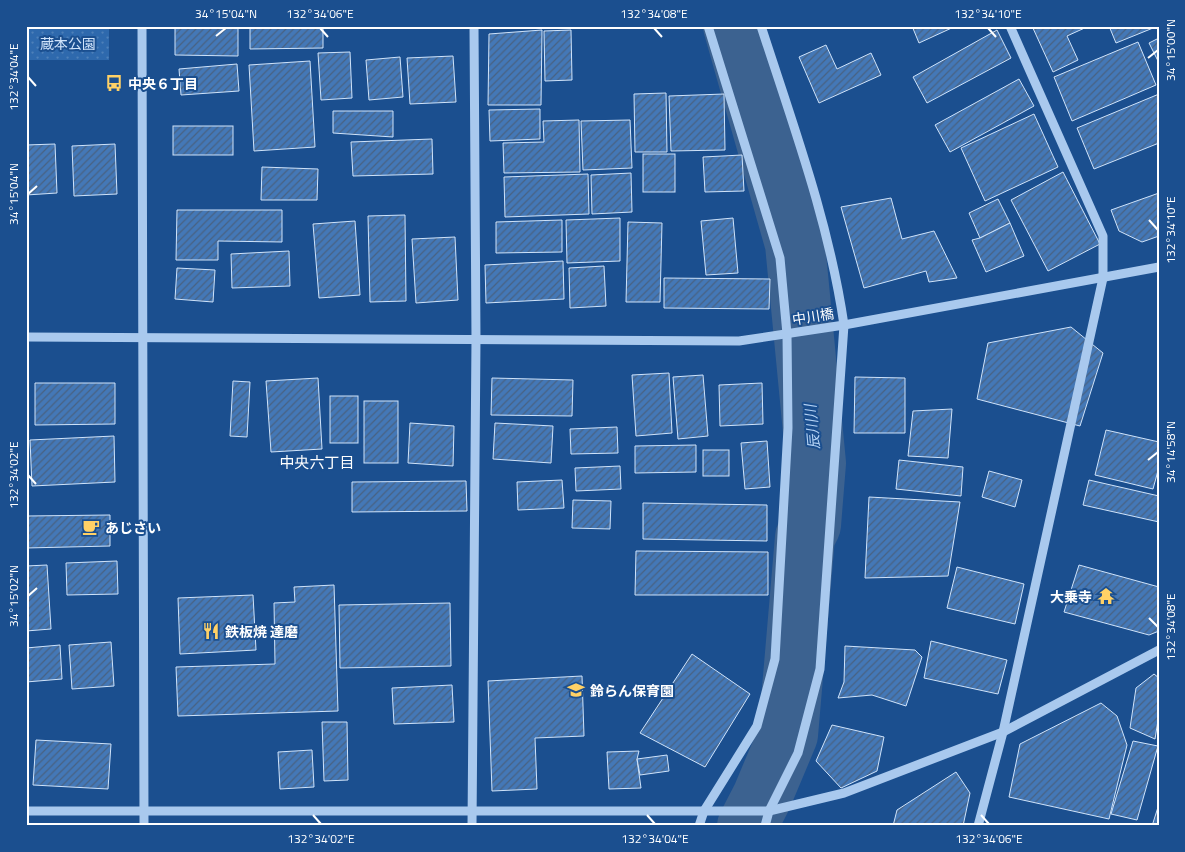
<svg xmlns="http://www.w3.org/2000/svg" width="1185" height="852" font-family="'Titillium Web','Noto Sans JP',sans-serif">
<defs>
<pattern id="park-dots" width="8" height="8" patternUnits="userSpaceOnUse" patternTransform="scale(1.25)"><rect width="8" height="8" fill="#2e69ad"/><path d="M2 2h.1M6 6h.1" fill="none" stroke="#4d80b9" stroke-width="1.8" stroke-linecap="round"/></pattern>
<pattern id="building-hatch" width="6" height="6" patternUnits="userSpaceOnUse" patternTransform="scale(1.25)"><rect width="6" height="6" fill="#4478b7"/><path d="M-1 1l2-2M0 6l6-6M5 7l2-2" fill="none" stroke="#486282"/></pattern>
</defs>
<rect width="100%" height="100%" fill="#1b4f8f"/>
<!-- park -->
<rect fill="url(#park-dots)" x="26" y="26" width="83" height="34"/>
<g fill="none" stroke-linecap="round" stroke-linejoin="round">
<!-- river -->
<polyline stroke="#3c6290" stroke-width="60" points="733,26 795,244 816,463 811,525 805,537 788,735 762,797 747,826"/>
</g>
<!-- building -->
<g fill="url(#building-hatch)" stroke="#cfe3fa">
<polygon points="175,26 238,26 238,56 175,55"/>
<polygon points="250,26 323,26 323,48 250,49"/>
<polygon points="912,26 956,26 919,43"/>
<polygon points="1032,26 1089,26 1067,36 1078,60 1053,72"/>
<polygon points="1109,26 1158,26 1116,43"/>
<polygon points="542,30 541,105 488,105 489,34"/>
<polygon points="571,30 572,80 545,81 544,31"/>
<polygon points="997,30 1011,58 927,103 913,77"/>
<polygon points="1159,38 1159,63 1149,43"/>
<polygon points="1138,42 1156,85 1072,121 1054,77"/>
<polygon points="826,45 837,69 871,53 881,75 819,103 799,57"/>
<polygon points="350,52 352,98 321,100 318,53"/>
<polygon points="453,56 456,102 410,104 407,58"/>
<polygon points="400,57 403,97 369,100 366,60"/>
<polygon points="310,61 315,147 254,151 249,65"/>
<polygon points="237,64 239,91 181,95 179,69"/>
<polygon points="1019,79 1034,106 950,152 935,125"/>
<polygon points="666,93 667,152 635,152 634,94"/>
<polygon points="724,94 725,150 671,151 669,96"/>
<polygon points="1159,94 1159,143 1094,169 1077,128"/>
<polygon points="540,109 540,139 490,141 489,110"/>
<polygon points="333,111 393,111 393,137 333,133"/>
<polygon points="1034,114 1058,167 985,201 961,148"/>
<polygon points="579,120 580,172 504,173 503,143 544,142 543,121"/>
<polygon points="630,120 632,168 583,170 581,121"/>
<rect x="173" y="126" width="60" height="29"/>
<polygon points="432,139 433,174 353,176 351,142"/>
<polygon points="55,144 57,193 26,195 26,145"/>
<polygon points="115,144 117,194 74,196 72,146"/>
<rect x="643" y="154" width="32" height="38"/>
<polygon points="742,155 744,191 705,192 703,157"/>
<polygon points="262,167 318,169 317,200 261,200"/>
<polygon points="1063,172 1100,244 1048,271 1011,200"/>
<polygon points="631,173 632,212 592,214 591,175"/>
<polygon points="588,174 589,214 505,217 504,177"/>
<polygon points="1159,193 1159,236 1142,242 1119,231 1111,210"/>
<polygon points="891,198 902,239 934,231 957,278 929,282 926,271 864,288 841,207"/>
<polygon points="998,199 1010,223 980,238 969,213"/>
<polygon points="177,210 282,210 282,242 218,241 218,260 176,260"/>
<polygon points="405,215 406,301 370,302 368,216"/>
<polygon points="620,218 620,261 567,263 566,220"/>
<polygon points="733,218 738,273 706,275 701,221"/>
<polygon points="562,220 562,252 496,253 496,222"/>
<polygon points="355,221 360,295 319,298 313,224"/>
<polygon points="628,222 662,223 660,302 626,302"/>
<polygon points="1010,223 1024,256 986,272 972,240 980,238"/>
<polygon points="455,237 458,300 416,303 412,239"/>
<polygon points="289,251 290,286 232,288 231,254"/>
<polygon points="563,261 564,299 486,303 485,265"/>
<polygon points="604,266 606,306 570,308 569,268"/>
<polygon points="177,268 215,270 213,302 175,299"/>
<polygon points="664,278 770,279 769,309 664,308"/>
<polygon points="1071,327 1103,353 1080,426 977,399 988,343"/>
<polygon points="669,373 672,433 636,436 632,375"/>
<polygon points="703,375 708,436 678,439 673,377"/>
<polygon points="855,377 905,378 905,433 854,433"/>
<polygon points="318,378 322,449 271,452 266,381"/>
<polygon points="492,378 573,380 572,416 491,415"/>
<polygon points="233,381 250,382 247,437 230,436"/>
<polygon points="35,383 115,383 115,424 35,425"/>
<polygon points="762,383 763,424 720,426 719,385"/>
<rect x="330" y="396" width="28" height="47"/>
<rect x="364" y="401" width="34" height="62"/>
<polygon points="952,409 948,458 908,456 913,411"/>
<polygon points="410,423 454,426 453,466 408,463"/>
<polygon points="495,423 553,426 551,463 493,459"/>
<polygon points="617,427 618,453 571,454 570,429"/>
<polygon points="1106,430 1159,442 1159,467 1153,489 1095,475"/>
<polygon points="114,436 115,482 32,486 30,440"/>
<polygon points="767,441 770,487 745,489 741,443"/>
<polygon points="696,445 696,472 635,473 635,446"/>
<rect x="703" y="450" width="26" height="26"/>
<polygon points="899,460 963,467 961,496 896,489"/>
<polygon points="620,466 621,489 576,491 575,468"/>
<polygon points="989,471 1022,480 1015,507 982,497"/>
<polygon points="562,480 564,508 518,510 517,482"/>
<polygon points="1089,480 1159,496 1159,522 1083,505"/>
<polygon points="466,481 467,511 352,512 352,482"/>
<polygon points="869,497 960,502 948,576 865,578"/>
<polygon points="573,500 611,501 610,529 572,528"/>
<polygon points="643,503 767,505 767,541 643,539"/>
<polygon points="110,515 110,546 26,548 26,516"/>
<polygon points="636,551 768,552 768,595 635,595"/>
<polygon points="117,561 118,594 67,595 66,563"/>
<polygon points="47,565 51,629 26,631 26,566"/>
<polygon points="1079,565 1159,587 1159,631 1149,635 1064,612"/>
<polygon points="957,567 1024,584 1015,624 947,608"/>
<polygon points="334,585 338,711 178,716 176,667 275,664 274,603 295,602 294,587"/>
<polygon points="253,595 256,650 180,654 178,598"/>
<polygon points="450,603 451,666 340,668 339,605"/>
<polygon points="931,641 1007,660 998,694 924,678"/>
<polygon points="111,642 114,686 72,689 69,645"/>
<polygon points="60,645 62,679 26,682 26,648"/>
<polygon points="845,646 915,650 922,657 906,706 872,695 838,698 844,682"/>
<polygon points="692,654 750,694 705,767 640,733"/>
<polygon points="1154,674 1159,678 1159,714 1155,739 1130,728 1136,688"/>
<polygon points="582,676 584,736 535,738 537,789 492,791 488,681"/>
<polygon points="452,685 454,722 394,724 392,688"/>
<polygon points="1101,703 1117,716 1127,745 1109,819 1009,797 1020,744"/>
<polygon points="322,722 347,722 348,780 324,781"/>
<polygon points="832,725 884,737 877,771 841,788 816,761"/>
<polygon points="36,740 111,744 108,789 33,785"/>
<polygon points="1133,741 1158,746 1137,820 1111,814"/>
<polygon points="312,750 314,787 280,789 278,752"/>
<polygon points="639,751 637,759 641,788 609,789 607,752"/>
<polygon points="667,755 669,771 640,775 637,759"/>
<polygon points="956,772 970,793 963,826 893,826 897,810"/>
<polygon points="1159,804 1159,826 1152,826"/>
</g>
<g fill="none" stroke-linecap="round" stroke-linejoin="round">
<!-- minor -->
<g stroke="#a9c9ee" stroke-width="9">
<polyline points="142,26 144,826"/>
<path d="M761,26C793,125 829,222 844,325L820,669L798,753L769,811L765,826"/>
<polyline points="26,337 739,341 844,325 1159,267"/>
<polyline points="26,811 769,811 844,793 1003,732 1159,650"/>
<polyline points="472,826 476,339 474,26"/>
<polyline points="699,826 704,811 757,726 775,659 788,428 787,334 780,258 708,26"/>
<polyline points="978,826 1003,732 1103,278 1103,236 1010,26"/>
</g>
</g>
<!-- ticks -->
<path fill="none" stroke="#fff" stroke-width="2" d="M320,28L328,37M654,28L662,37M988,28L996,37M216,36L226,28M1148,58L1158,50M28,77L36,86M28,194L37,186M1149,220L1158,230M1148,460L1158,452M28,475L36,484M28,596L37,588M1149,618L1158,627M313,815L321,824M647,815L655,824M981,815L989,824"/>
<!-- icons -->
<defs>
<g id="bus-bare" transform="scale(1.35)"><path d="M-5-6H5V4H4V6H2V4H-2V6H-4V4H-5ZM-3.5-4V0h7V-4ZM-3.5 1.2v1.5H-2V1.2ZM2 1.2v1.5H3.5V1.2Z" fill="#ffd166" stroke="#1b4f8f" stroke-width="2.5" paint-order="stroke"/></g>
<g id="cafe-bare" transform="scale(1.35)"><path d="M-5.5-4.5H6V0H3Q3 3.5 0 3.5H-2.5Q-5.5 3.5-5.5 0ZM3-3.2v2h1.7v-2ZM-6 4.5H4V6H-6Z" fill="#ffd166" stroke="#1b4f8f" stroke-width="2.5" paint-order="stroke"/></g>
<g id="temple-bare" transform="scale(1.35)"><path d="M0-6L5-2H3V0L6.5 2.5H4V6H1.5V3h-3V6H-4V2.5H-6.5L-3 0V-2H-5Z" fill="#ffd166" stroke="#1b4f8f" stroke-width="2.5" paint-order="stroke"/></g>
<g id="restaurant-bare" transform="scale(1.35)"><path d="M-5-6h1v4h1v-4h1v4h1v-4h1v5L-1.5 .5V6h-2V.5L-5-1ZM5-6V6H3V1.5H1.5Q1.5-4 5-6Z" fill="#ffd166" stroke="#1b4f8f" stroke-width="2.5" paint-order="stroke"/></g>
<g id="school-bare" transform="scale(1.35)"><path d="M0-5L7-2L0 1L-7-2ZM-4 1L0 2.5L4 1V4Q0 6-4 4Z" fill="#ffd166" stroke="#1b4f8f" stroke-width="2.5" paint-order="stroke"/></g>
</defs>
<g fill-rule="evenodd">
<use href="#bus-bare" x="114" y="83"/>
<use href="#cafe-bare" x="91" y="527"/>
<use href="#temple-bare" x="1106" y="596"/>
<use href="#restaurant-bare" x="211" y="631"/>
<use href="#school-bare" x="576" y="690"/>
</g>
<g text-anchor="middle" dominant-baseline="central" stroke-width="4" stroke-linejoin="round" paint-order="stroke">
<!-- park labels -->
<g font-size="14" fill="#cfe3fa" stroke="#1b4f8f">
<text x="68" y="43">蔵本公園</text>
</g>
<!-- poi labels -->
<g font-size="14" font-weight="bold" fill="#fff" stroke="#1b4f8f" text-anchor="start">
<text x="128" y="83">中央６丁目</text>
<text x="105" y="527">あじさい</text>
<text x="1092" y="596" text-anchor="end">大乗寺</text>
<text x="225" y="631">鉄板焼 達磨</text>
<text x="590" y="690">鈴らん保育園</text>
</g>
<!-- street labels -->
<g font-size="14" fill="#fff" stroke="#1b4f8f">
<text transform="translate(813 316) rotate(-9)">中川橋</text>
</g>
<!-- water labels -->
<g font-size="15" font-style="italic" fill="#b5d3f5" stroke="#1b4f8f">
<text transform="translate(812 427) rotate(-95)">辰川川</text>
</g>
<!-- neighbourhood labels -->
<g font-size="15" fill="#fff" stroke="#1b4f8f">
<text x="317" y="462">中央六丁目</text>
</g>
</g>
<!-- border -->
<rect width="1185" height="852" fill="none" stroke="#1b4f8f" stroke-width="55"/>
<rect x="28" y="28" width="1130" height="796" fill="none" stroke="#fff" stroke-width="2"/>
<g font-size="12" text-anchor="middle" fill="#fff">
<text x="226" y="18">34°15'04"N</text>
<text x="320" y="18">132°34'06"E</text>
<text x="654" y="18">132°34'08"E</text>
<text x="988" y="18">132°34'10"E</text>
<text transform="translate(1171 50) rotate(-90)" y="4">34°15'00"N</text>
<text transform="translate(14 77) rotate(-90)" y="4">132°34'04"E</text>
<text transform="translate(14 194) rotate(-90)" y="4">34°15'04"N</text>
<text transform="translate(1171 230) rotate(-90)" y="4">132°34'10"E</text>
<text transform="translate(1171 452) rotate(-90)" y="4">34°14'58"N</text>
<text transform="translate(14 475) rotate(-90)" y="4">132°34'02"E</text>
<text transform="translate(14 596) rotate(-90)" y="4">34°15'02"N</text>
<text transform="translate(1171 627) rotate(-90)" y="4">132°34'08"E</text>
<text x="321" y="843">132°34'02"E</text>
<text x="655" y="843">132°34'04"E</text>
<text x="989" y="843">132°34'06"E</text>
</g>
</svg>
